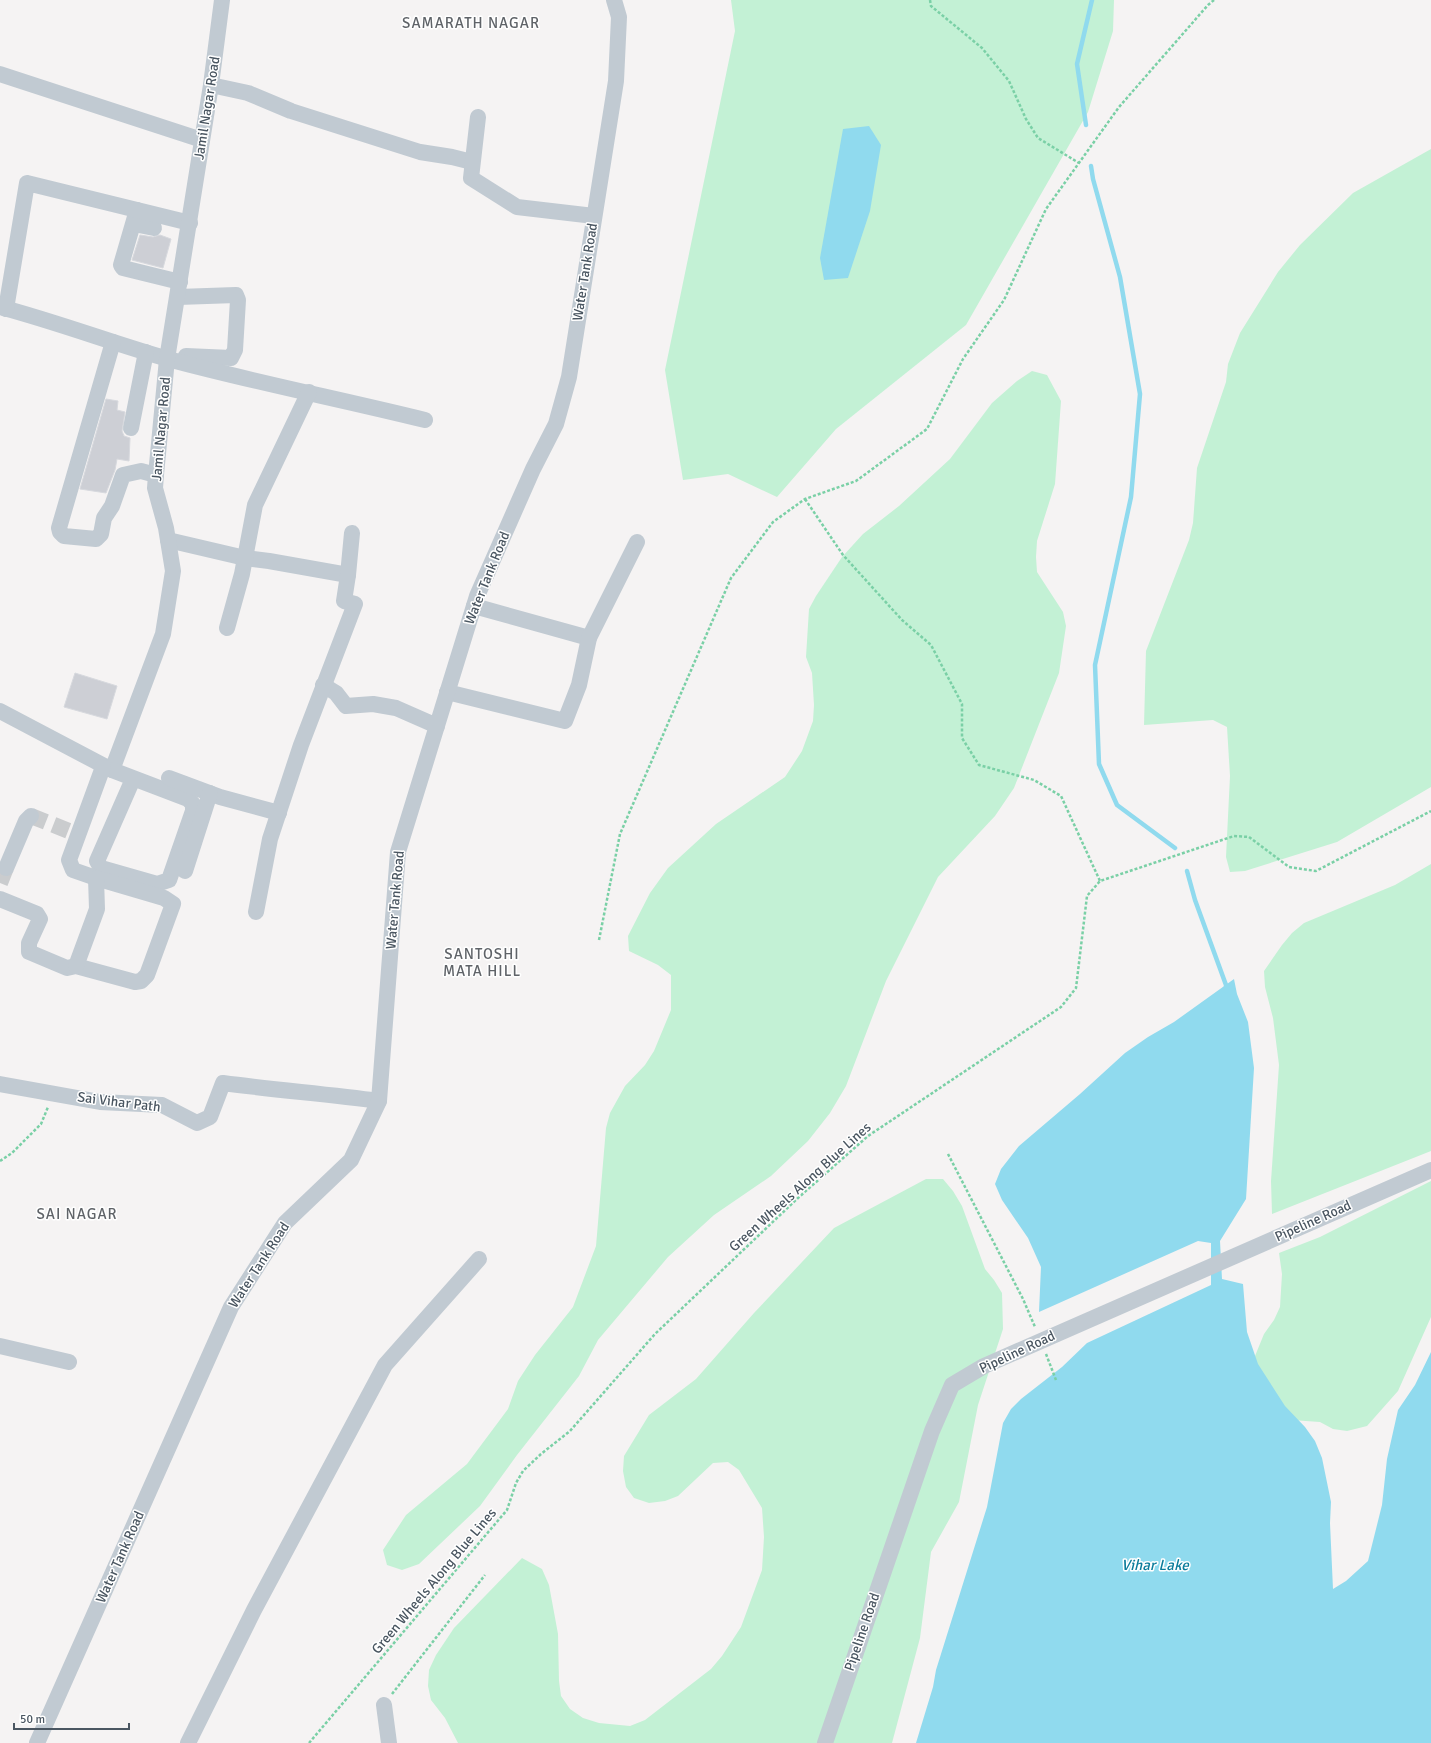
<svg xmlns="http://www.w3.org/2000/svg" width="1431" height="1743" font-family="Signika,sans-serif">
<rect width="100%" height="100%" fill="#f5f3f3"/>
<!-- green -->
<g fill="#c3f1d5">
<polygon points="731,0 1114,0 1113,31 1088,112 966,325 836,429 777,497 728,474 683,480 665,370 735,31"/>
<polygon points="1431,149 1431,787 1337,842 1245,871 1230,872 1226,857 1230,776 1227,727 1213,720 1144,725 1146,651 1189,540 1193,523 1197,468 1226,382 1228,364 1240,333 1278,272 1300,245 1353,193"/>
<polygon points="1032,371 1047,375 1061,401 1055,484 1037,541 1036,557 1037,572 1063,612 1066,626 1059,673 1014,788 995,816 938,877 886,981 846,1086 830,1113 808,1141 771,1176 714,1215 668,1257 598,1340 579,1376 517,1455 480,1506 419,1564 402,1570 387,1565 383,1550 406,1515 467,1464 508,1409 518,1381 535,1355 573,1307 596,1246 606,1128 610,1113 625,1086 645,1065 654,1051 671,1010 671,975 658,965 629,951 628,936 650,893 668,868 716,824 785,777 802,751 813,721 814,705 812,673 806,657 809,609 816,596 842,557 863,534 899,506 950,459 992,403 1017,381"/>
<polygon points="1431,864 1431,1151 1272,1214 1271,1181 1279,1065 1273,1018 1265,987 1264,971 1282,945 1292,933 1304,923 1395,885"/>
<polygon points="926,1179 943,1179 953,1191 962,1206 985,1269 994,1280 1002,1293 1003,1329 978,1405 959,1502 931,1552 920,1638 892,1743 458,1743 445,1718 431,1700 428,1686 429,1670 436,1655 454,1628 522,1558 542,1569 549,1585 558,1634 559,1681 561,1696 570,1709 583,1718 599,1723 630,1726 645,1720 711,1669 722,1656 741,1627 762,1570 764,1537 762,1508 739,1470 728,1462 713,1463 678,1496 665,1501 649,1503 634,1498 626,1487 623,1471 624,1456 649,1415 696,1379 754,1313 834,1228"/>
<polygon points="1431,1181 1431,1317 1398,1391 1367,1426 1347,1431 1333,1429 1320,1422 1277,1419 1246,1378 1264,1334 1274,1320 1280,1307 1282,1274 1279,1253 1320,1237"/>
</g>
<!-- water -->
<g fill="#90daee">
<polygon points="869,126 881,145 870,211 848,278 824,280 820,258 843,129"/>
<polygon points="1234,979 1237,994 1248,1022 1254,1068 1246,1199 1220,1241 1222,1279 1243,1284 1247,1332 1258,1364 1285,1406 1305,1427 1315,1441 1322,1458 1331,1502 1330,1523 1333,1589 1346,1581 1368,1561 1382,1505 1387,1459 1398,1410 1415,1385 1431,1352 1431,1743 916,1743 933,1687 936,1670 987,1507 1003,1423 1011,1409 1021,1399 1062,1367 1087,1343 1211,1285 1211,1243 1198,1241 1039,1312 1041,1267 1028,1238 1002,1200 995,1184 1001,1169 1019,1146 1080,1094 1125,1053 1148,1037 1174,1022"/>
</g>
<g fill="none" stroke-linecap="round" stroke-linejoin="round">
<!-- stream -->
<g stroke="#90daee" stroke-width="4.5">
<polyline points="1086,125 1077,64 1092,0"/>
<polyline points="1091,166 1093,179 1120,277 1140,394 1131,497 1095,665 1099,764 1117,805 1175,848"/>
<polyline points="1187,871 1195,900 1226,985 1226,991"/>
</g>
</g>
<!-- building -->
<g fill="#cdcfd5" stroke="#d7d9de">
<polygon points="140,235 153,237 160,235 171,239 163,268 132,260"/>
<polygon points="106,399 118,401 117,410 125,412 122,431 124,436 130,438 129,461 117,459 115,470 106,493 80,489"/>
<polygon points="75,673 117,686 107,719 64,707"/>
</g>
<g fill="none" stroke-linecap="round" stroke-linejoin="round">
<!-- minor-tunnel -->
<g stroke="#caccce" stroke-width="16" stroke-dasharray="16 8" stroke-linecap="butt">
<polyline points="31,816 69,831"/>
<polyline points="0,883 6,868"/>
</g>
<!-- path -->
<g stroke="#7ad0a6" stroke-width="2.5" stroke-dasharray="3 2" stroke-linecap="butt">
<polyline points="930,0 931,6 982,48 1009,81 1026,119 1038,138 1079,163"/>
<polyline points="805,499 843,555 902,620 931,645 962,704 962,738 979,765 1034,780 1061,796 1100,881"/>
<polyline points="599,940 620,834 731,578 773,522 805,499 856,481 927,429 963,359 1004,300 1046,209 1119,107 1208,5 1214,0"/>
<polyline points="948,1154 1023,1299 1035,1327"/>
<polyline points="0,1161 12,1153 41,1124 48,1107"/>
<polyline points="1046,1354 1056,1380"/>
<polyline points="392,1694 485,1575"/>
<polyline points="309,1743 507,1510 516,1483 523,1471 541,1454 570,1431 655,1334 798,1198 868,1136 1061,1007 1076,988 1087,896 1100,881 1234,836 1249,837 1289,867 1316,871 1431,811"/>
</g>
<!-- minor -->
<g stroke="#c1cad2" stroke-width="16">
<polyline points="0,74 202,140"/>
<polyline points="211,85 248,93 291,111 420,152 452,157 472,162"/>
<polyline points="478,117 471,178 517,207 594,216"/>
<polyline points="137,210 121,265 123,268 180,282"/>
<polyline points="134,224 154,228"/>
<polyline points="178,297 236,295 238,300 235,350 231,358 186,356"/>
<path d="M0,307C57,322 112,343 168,359C253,382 340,399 425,420"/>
<polyline points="6,309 27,183 190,223"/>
<polyline points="113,342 59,528 60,532 64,536 96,539 101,534 104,518 112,506 123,475 141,471 156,475"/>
<polyline points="131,428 146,352"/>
<polyline points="168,540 245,558 269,561 348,575"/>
<polyline points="474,606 589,638"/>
<polyline points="227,628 242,574 255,505 309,392"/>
<polyline points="323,685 336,693 346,706 373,704 396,708 437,726"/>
<polyline points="447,692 565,721 579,685 589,638 637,542"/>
<polyline points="0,711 112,770 163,634 173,571 166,528 155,488 156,475 167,359 211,85 222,0"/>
<polyline points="112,770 188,799 193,804 193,811 169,880 157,884 101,868 97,861 133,779"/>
<polyline points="169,778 220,797 279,813"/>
<polyline points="6,868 26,821 31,816"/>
<polyline points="185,871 210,793"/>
<polyline points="0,899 37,914 40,919 29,943 29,952 67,968 76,966 135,982 141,981 147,975 173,904 164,898 96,878 73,870 69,860 103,767"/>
<polyline points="256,912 270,839 301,745 355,604 344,601 348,575 352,533"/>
<polyline points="76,966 97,909 96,878"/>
<path d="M0,1084L100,1102L162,1105L197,1123L210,1117L223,1083C275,1090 327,1094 379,1101"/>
<polyline points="0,1346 69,1362"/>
<polyline points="384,1705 389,1743"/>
<polyline points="37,1743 231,1307 285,1223 351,1160 379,1101 398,852 477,596 533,469 556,424 569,377 616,81 619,17 614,0"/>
<polyline points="188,1743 254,1610 385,1365 479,1259"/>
<polyline points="825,1743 932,1431 952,1385 984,1366 1431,1170"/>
</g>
</g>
<g text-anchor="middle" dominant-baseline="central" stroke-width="3" stroke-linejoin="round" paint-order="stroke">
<!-- street labels -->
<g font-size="14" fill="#4a5661" stroke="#fff">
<text transform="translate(207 108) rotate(-81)">Jamil Nagar Road</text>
<text transform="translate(585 272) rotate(-81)">Water Tank Road</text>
<text transform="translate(161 429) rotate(-85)">Jamil Nagar Road</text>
<text transform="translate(487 578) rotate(-68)">Water Tank Road</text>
<text transform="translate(395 900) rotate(-85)">Water Tank Road</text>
<text transform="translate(119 1102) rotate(7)">Sai Vihar Path</text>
<text transform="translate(800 1187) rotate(-42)">Green Wheels Along Blue Lines</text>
<text transform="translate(1313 1221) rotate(-24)">Pipeline Road</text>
<text transform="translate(259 1265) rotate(-57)">Water Tank Road</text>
<text transform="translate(1017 1352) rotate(-25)">Pipeline Road</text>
<text transform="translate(120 1557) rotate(-66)">Water Tank Road</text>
<text transform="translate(434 1581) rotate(-50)">Green Wheels Along Blue Lines</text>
<text transform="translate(862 1632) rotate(-71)">Pipeline Road</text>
</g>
<!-- neighbourhood labels -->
<g font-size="15" letter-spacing="1" fill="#5f6368" stroke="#fff">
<text x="471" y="23">SAMARATH NAGAR</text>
<text x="482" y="954">SANTOSHI<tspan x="482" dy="17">MATA HILL</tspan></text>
<text x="77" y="1214">SAI NAGAR</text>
</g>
<!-- water labels -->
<g font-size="15" font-style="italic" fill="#0c7c9b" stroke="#fff">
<text x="1155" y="1565">Vihar Lake</text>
</g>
</g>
<!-- scale -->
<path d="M14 1723v6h115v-6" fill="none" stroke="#4a5661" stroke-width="2"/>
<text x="20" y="1723" font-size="12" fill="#4a5661" stroke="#ffffff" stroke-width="3" paint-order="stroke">50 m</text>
</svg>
